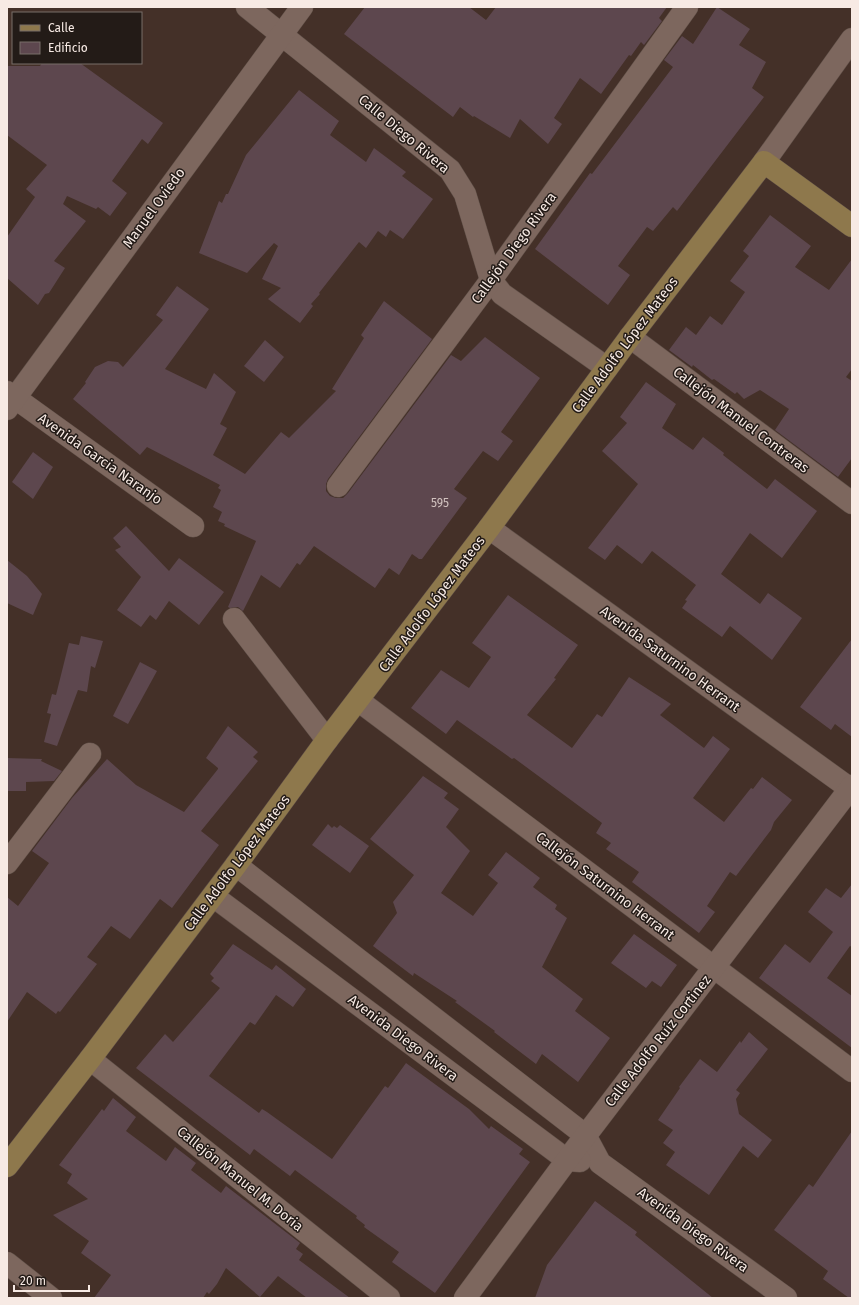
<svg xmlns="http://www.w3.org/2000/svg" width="859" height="1305" font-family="'Fira Sans',sans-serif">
<rect width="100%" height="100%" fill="#443028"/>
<!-- building -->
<g fill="#5d474e">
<polygon points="365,7 469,7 486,20 496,7 667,7 659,18 662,21 644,45 641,42 631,56 629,55 601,94 580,78 554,118 562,124 548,144 520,119 510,138 474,116 473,117 460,107 453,117 344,34"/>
<polygon points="717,7 750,29 739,45 766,62 752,88 764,97 677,211 673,207 653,231 647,227 618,266 630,275 608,305 535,249 590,173 592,174 673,67 664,60 682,36 693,44"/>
<polygon points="42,63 80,63 163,123 148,144 142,139 112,181 127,193 110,216 98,207 96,209 67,196 63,204 86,221 54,261 65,268 49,293 45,294 38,305 7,278 7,237 35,197 26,189 47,165 7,135 7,66 40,66"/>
<polygon points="299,90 339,121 330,135 366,162 374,148 406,172 402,176 433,199 403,239 390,230 386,237 378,231 366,248 359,242 319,293 320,294 311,304 313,306 300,323 268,299 281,288 262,279 278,246 274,243 247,273 199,253 219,201 222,203 226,194 228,194 246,155"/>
<polygon points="770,215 811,246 795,267 829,290 852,259 852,369 846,377 852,381 852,458 838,477 775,430 789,409 760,390 744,399 737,392 735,394 714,379 712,380 693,365 692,367 669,350 686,327 696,335 710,316 722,325 745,292 730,281 749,256 743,251"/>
<polygon points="177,286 209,309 165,369 206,389 214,373 236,392 220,424 227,428 213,455 245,474 281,432 289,438 336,391 332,389 364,338 361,335 384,301 432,339 328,479 326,484 326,491 330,496 336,498 343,498 348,493 451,355 461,361 485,337 540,378 501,432 513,441 498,461 483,451 454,489 467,498 422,559 419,559 412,554 399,575 389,568 375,588 314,546 300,565 297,563 280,588 261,575 243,611 238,607 230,608 228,607 256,541 224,526 225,524 218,521 222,512 213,507 221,490 218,488 220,485 147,447 140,455 73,399 86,383 85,382 95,367 108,361 118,362 123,367 163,320 156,315"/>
<polygon points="265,340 284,357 264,382 244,366"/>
<polygon points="646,382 676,404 662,428 693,450 703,437 724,453 723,455 767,489 775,479 817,511 782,558 750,533 721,574 760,604 768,593 802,618 772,660 730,626 722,637 682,608 687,601 685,600 696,585 652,551 642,564 617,545 605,560 588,548 638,484 602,451 627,423 620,417"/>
<polygon points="33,452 53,467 33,499 12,482"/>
<polygon points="126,526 169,571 179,558 224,592 199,625 169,601 156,620 150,615 141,627 117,610 141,577 115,550 121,547 113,538"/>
<polygon points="7,560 27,576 42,594 33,615 7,603"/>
<polygon points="508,595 578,645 554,678 556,679 527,715 572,748 597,714 602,717 629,677 671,704 660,715 704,748 713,736 730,749 693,798 724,822 751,788 753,789 762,777 792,800 774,822 771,830 736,876 730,872 707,906 715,912 699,933 632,882 639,872 606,849 611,843 596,833 602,823 514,758 512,759 457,720 446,734 411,708 441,670 469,688 491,657 472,643"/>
<polygon points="81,636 103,641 95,668 91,666 87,692 78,690 57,746 44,742 51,714 47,713 52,694 56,695 69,643 79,645"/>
<polygon points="852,639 852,737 835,724 831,730 800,707"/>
<polygon points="140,662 157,671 128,724 113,716"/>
<polygon points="228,726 258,752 253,757 258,761 201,831 219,845 172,908 160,899 130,939 111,926 87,957 97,964 60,1012 58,1011 56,1014 27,992 7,1022 7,897 18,906 49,863 32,851 72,798 107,759 136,785 184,812 218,769 218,768 206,758"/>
<polygon points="7,758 42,759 41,761 62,771 54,781 26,782 26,791 7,791"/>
<polygon points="423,776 448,793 444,798 459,809 446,827 470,851 441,893 473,916 498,883 488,875 506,852 540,878 533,887 557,905 555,909 567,918 542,967 583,999 575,1011 610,1038 578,1082 542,1054 536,1064 494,1032 495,1031 455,1002 457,1001 414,973 413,976 373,946 397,913 393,902 414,875 370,839"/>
<polygon points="328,824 332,828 334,826 337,828 340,825 369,846 350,873 312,845"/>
<polygon points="852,884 852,947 850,946 827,978 852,996 852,1048 759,978 785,944 810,963 833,932 808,912 826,888 841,898"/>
<polygon points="634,934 677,965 661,987 652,981 646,988 611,963"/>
<polygon points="233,944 272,970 276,965 306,989 293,1007 276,995 255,1025 250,1022 209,1076 259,1113 262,1109 267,1112 332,1159 385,1086 388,1088 406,1063 469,1109 489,1129 491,1126 523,1149 519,1154 530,1162 435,1293 392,1262 399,1252 364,1227 365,1225 356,1218 357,1216 295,1170 290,1176 254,1149 250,1155 136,1068 165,1034 173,1042 220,988 211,981 214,978 210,974"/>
<polygon points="749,1032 768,1049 736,1090 740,1093 736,1099 739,1114 772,1140 758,1158 743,1146 709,1195 666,1165 675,1152 663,1143 673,1130 658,1120 680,1088 679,1087 700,1059 717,1072 740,1041 741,1043"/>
<polygon points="113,1098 136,1117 126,1131 166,1161 175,1147 196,1163 191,1170 221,1193 226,1186 300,1243 296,1249 303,1254 299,1260 350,1298 307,1298 278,1276 260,1297 226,1268 217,1284 209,1294 207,1292 203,1298 94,1298 111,1275 81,1253 89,1241 53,1215 88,1199 67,1183 72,1174 59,1165 102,1109 104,1111"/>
<polygon points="852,1131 852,1298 849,1298 823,1279 828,1271 774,1230 809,1184 813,1187"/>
<polygon points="595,1201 637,1232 635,1235 713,1298 535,1298 547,1265"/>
</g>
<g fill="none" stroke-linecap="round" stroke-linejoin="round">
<!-- minor casing -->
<g stroke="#5f4f47" stroke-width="23">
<g id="minor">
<polyline points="247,7 450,170 465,194 491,280 502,294 607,368"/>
<polyline points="764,162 852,39"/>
<polyline points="630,337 852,503"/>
<polyline points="7,392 193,526"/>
<polyline points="7,409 302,7"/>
<polyline points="338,486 491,280 687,7"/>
<polyline points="489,528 852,790"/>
<polyline points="234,619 327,740"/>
<polyline points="359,701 852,1071"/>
<polyline points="7,863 90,754"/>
<polyline points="236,865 585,1135 600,1163 786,1298"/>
<polyline points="213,896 567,1160 580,1161"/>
<polyline points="90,1059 389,1298"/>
<polyline points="7,1263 51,1298"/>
<polyline points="465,1298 567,1160 852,786"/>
</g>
</g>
<!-- major casing -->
<g stroke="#5f4f47" stroke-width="23">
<polyline id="major" points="7,1166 90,1059 236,865 327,740 489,528 630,337 764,162 852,226"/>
</g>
<!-- minor -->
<use href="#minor" stroke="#7d675e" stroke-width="22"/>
<!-- major -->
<use href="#major" stroke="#8e784c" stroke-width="22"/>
</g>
<g text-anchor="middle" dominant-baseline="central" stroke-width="3" stroke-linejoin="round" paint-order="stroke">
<!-- number labels -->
<g font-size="12" fill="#d0c1be">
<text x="440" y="503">595</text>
</g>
<!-- street labels -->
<g font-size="14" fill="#f7eae4" stroke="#231b17">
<text transform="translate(404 134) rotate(40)">Calle Diego Rivera</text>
<text transform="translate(154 208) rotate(-54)">Manuel Oviedo</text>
<text transform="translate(514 248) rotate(-54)">Callejón Diego Rivera</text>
<text transform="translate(625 345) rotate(-53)">Calle Adolfo López Mateos</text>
<text transform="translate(741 420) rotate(37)">Callejón Manuel Contreras</text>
<text transform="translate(100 459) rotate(35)">Avenida Garcia Naranjo</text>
<text transform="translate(432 604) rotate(-53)">Calle Adolfo López Mateos</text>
<text transform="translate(670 659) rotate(36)">Avenida Saturnino Herrant</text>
<text transform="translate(237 863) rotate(-53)">Calle Adolfo López Mateos</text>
<text transform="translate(605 886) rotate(37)">Callejón Saturnino Herrant</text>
<text transform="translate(403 1038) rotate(37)">Avenida Diego Rivera</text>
<text transform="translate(658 1041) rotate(-52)">Calle Adolfo Ruíz Cortinez</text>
<text transform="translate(240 1179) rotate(39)">Callejón Manuel M. Doria</text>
<text transform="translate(693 1230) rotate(36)">Avenida Diego Rivera</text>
</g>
</g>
<!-- border -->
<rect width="859" height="1305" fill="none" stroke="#f7eae4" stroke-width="16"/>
<!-- legend -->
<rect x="12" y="12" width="130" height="52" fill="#231b17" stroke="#786e69"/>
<rect x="20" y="25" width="20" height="6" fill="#8e784c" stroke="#786e69"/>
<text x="48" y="32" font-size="12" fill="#f7eae4">Calle</text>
<rect x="20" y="42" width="20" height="12" fill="#5d474e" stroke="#786e69"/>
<text x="48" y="52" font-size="12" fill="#f7eae4">Edificio</text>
<!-- scale -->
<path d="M14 1285v6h75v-6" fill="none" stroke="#f7eae4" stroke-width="2"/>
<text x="20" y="1285" font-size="12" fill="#f7eae4" stroke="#231b17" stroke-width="3" paint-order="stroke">20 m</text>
</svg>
